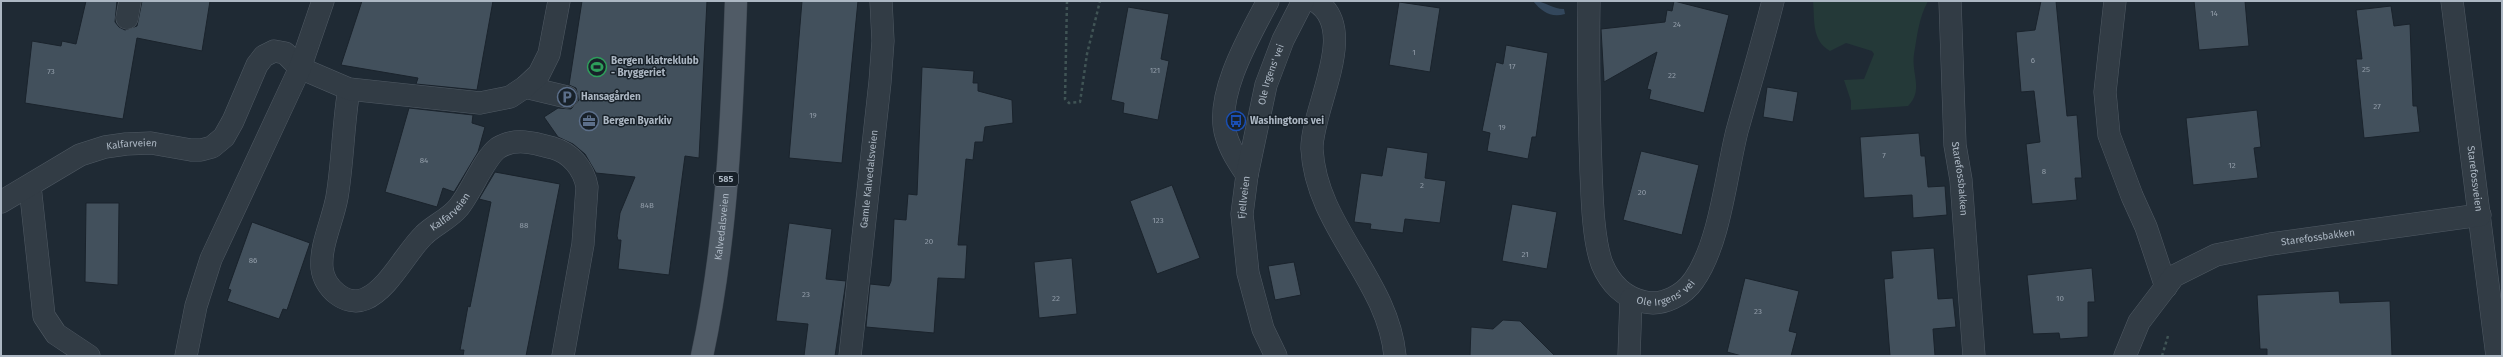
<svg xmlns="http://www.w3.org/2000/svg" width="2503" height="357" font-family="'Fira Sans',sans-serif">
<rect width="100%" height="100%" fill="#1f2a34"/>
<!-- green -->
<path fill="#243938" d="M1813,1H1928C1919,17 1917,36 1914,54C1911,74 1924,90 1908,106L1851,110V101L1844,80L1864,79L1874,54L1872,51L1846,43L1830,51C1811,40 1815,20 1813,1Z"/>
<!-- water -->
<path fill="#33475c" d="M1533,1C1545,1 1552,9 1564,9L1565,14C1551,18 1542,12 1533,1Z"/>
<!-- building -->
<g fill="#42505c" stroke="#1a232c">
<polygon points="86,1 117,1 115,22 119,27 125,30 137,26 142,1 210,1 202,51 137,38 123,119 25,103 32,41 61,46 62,41 76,44"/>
<polygon points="362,1 493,1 477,90 416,84 418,78 341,65"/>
<polygon points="582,1 707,1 699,158 685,156 669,275 618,269 621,240 618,240 617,236 620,213 635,177 596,173 585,154 573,144 558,137 544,117 558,108 571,109 579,100 576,88 569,85"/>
<polygon points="802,1 858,1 842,163 789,158"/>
<polygon points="1674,1 1729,15 1704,113 1649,99 1651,90 1647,89 1657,52 1604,82 1601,29 1665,22 1667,10 1672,11"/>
<polygon points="2041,1 2056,1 2067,116 2077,115 2082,178 2075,178 2077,200 2032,204 2026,144 2040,142 2034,91 2021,92 2016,32 2035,30"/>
<polygon points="2194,1 2245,1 2249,46 2199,50"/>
<polygon points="1399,2 1440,8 1430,72 1389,65"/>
<polygon points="2391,6 2394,26 2410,24 2413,106 2417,106 2420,132 2364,138 2356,59 2362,59 2356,10"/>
<polygon points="1128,7 1169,14 1161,59 1169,61 1158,120 1123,113 1124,103 1111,100"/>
<polygon points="1506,45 1548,53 1536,137 1532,137 1528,159 1487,151 1490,133 1482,131 1496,62 1503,64"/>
<polygon points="922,67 974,71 973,83 978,83 978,91 1012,100 1013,123 985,127 983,142 975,142 973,160 966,159 958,245 967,245 965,279 938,278 934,333 866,327 870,284 889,286 891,281 894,219 906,220 908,194 917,195"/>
<polygon points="1767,87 1798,92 1793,122 1763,117"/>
<polygon points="409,108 473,115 472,123 485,127 478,152 454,192 443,188 437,207 385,192"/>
<polygon points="2257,110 2261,147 2254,148 2258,178 2193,185 2186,118"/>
<polygon points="1919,133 1921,156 1925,156 1928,187 1945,186 1947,215 1913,218 1912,195 1864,198 1860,137"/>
<polygon points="1387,147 1428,153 1425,178 1446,181 1440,223 1405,219 1403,233 1370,229 1371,224 1354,222 1361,173 1382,176"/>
<polygon points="1641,151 1699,165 1682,235 1623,220"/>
<polygon points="495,172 560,184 526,356 463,356 464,350 460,350 468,306 470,307 491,202 479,199"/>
<polygon points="1172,185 1200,258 1157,274 1130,201"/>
<polygon points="86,203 119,203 118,285 85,282"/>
<polygon points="1512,204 1557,212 1547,269 1502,261"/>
<polygon points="252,222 310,243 287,310 283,309 279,319 227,301 231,290 228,289"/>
<polygon points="789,223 832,229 826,279 846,281 835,356 804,356 808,324 776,321"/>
<polygon points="1934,248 1938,299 1953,298 1956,327 1933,329 1935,356 1890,356 1884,279 1893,278 1891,251"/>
<polygon points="1072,258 1077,314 1039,318 1034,262"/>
<polygon points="1294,262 1301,295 1275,300 1268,266"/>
<polygon points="2092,268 2095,302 2088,302 2088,337 2060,339 2059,333 2033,334 2027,275"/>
<polygon points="1745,278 1799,291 1789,331 1797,333 1791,356 1742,356 1727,352"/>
<polygon points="2339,291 2340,303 2390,301 2392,356 2267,356 2267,349 2260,349 2257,295"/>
<polygon points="1503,320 1520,321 1555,356 1470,356 1471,327 1493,329"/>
</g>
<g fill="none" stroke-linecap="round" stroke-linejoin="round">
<!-- minor casing -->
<g stroke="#505a64" stroke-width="23">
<g id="minor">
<path d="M1315,1C1361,28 1311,109 1312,149C1316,227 1388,279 1395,356"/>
<path id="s1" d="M1589,1C1588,57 1589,114 1591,170C1592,196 1593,240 1602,264C1610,283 1624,298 1645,302C1663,306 1684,295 1694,280C1720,243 1726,175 1737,131C1749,88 1762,45 1773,1"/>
<path id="s2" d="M1950,1L1955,145L1961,180L1974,356"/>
<polyline points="2115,1 2105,92 2109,135 2132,196 2146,227 2166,287"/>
<path id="s3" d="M2452,1L2497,356"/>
<polyline points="127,18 130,1"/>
<polyline points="525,87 567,97"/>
<path id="s4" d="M349,89C343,125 343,161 337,197C333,220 320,245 322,268C324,288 346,307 365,299C389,289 406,252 424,235C434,225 449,219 458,208C471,193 484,158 498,148C515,137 535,143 553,148C571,153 584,169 587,187L583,244L563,356"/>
<path d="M1247,175C1239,163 1230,150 1226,135C1214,96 1250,35 1268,1"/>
<polyline points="30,186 44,316 56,334 89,356"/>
<path id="s5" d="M1,202L80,155L105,147L126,144L151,143L191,150H201L212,147L224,137L233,121L257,65L264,56L274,51L285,53L300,68L349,89L480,103L510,97L525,87L539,74L549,54L559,1"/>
<polyline points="186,356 196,306 211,259 300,68 323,1"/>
<path id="s6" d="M850,356L880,82L883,41L881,1"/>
<path id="s7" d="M1276,356L1263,329L1248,273L1242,214L1247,175L1266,85L1283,40L1303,1"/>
<polyline points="1629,356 1631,299"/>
<path id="s8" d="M2125,356L2139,322L2174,276L2216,255L2271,244L2480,215"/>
</g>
</g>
<!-- major casing -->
<g stroke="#3c454f" stroke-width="23">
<g id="major">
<path id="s9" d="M702,356C727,240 732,119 736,1"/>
</g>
</g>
<!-- path -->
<g stroke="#405455" stroke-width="2.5" stroke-dasharray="3 3" stroke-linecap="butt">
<polyline points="1067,1 1065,99 1069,103 1080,102 1087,54 1100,1"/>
<polyline points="2162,356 2168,336"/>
</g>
<!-- minor -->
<use href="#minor" stroke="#323c45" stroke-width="22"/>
<!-- major -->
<use href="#major" stroke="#505b66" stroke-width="22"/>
</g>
<!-- icons -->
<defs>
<g id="stadium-ring" transform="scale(1)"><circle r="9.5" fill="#182129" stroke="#2e9e5b" stroke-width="1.5"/><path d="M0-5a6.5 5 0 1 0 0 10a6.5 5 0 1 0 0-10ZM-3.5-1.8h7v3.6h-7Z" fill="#2e9e5b"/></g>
<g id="parking-ring" transform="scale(1)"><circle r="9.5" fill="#182129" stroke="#5c6f8a" stroke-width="1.5"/><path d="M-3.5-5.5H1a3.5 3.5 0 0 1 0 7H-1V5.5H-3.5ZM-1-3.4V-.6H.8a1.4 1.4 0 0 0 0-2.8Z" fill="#5c6f8a"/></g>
<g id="office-ring" transform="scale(1)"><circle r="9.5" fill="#182129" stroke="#5c6f8a" stroke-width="1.5"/><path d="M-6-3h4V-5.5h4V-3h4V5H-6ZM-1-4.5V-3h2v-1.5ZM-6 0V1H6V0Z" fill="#5c6f8a"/></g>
<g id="bus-ring" transform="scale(1)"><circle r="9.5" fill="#182129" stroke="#1a4fb4" stroke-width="1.5"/><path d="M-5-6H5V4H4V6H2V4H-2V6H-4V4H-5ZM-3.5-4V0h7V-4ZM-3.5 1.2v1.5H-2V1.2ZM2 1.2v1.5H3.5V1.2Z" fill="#1a4fb4"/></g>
</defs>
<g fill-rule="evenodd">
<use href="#stadium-ring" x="597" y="67"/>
<use href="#parking-ring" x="567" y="97"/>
<use href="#office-ring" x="589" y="121"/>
<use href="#bus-ring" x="1236" y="121"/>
</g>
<g text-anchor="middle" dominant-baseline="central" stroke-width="3" stroke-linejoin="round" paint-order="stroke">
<!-- number labels -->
<g font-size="8" fill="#929da9">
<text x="2214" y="13">14</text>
<text x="1677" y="24">24</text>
<text x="1414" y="52">1</text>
<text x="2033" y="60">6</text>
<text x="1512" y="66">17</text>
<text x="2366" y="69">25</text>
<text x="1155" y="70">121</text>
<text x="51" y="71">73</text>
<text x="1672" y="75">22</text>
<text x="2377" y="106">27</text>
<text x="813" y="115">19</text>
<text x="1502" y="127">19</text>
<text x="1884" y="155">7</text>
<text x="424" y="160">84</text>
<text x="2232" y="165">12</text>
<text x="2044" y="171">8</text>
<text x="1422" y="185">2</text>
<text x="1642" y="192">20</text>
<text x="647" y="205">84B</text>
<text x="1158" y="220">123</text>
<text x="524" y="225">88</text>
<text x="929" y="241">20</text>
<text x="1525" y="254">21</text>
<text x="253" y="260">86</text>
<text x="806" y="294">23</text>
<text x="1056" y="298">22</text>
<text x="2060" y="298">10</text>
<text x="1758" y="311">23</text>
</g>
<!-- shield labels -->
<rect fill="#182129" stroke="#808a95" stroke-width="1" x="714" y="172" width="24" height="14" rx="3"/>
<g font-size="9" font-weight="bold" fill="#acb7c3">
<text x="726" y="179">585</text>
</g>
<!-- poi labels -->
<g font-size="10" font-weight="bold" fill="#acb7c3" stroke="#182129" text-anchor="start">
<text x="611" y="61">Bergen klatreklubb<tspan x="611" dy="12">- Bryggeriet</tspan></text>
<text x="581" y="97">Hansagården</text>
<text x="603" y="121">Bergen Byarkiv</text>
<text x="1250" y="121">Washingtons vei</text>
</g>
<!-- street labels -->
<g font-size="10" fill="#acb7c3" stroke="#182129">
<text stroke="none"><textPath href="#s7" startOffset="290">Ole Irgens' vei</textPath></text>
<text stroke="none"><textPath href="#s5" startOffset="145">Kalfarveien</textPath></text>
<text stroke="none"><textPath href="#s3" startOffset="179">Starefossveien</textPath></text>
<text stroke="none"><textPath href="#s6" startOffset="178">Gamle Kalvedalsveien</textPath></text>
<text stroke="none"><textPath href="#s2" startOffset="178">Starefossbakken</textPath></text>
<text stroke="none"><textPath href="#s7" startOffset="164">Fjellveien</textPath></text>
<text stroke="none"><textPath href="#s4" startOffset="365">Kalfarveien</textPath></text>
<text stroke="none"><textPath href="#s9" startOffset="131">Kalvedalsveien</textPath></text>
<text stroke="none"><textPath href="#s8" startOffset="245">Starefossbakken</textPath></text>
<text stroke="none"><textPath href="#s1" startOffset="347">Ole Irgens' vei</textPath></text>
</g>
</g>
<!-- border -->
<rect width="2503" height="357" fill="none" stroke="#acb7c3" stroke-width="4"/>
</svg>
